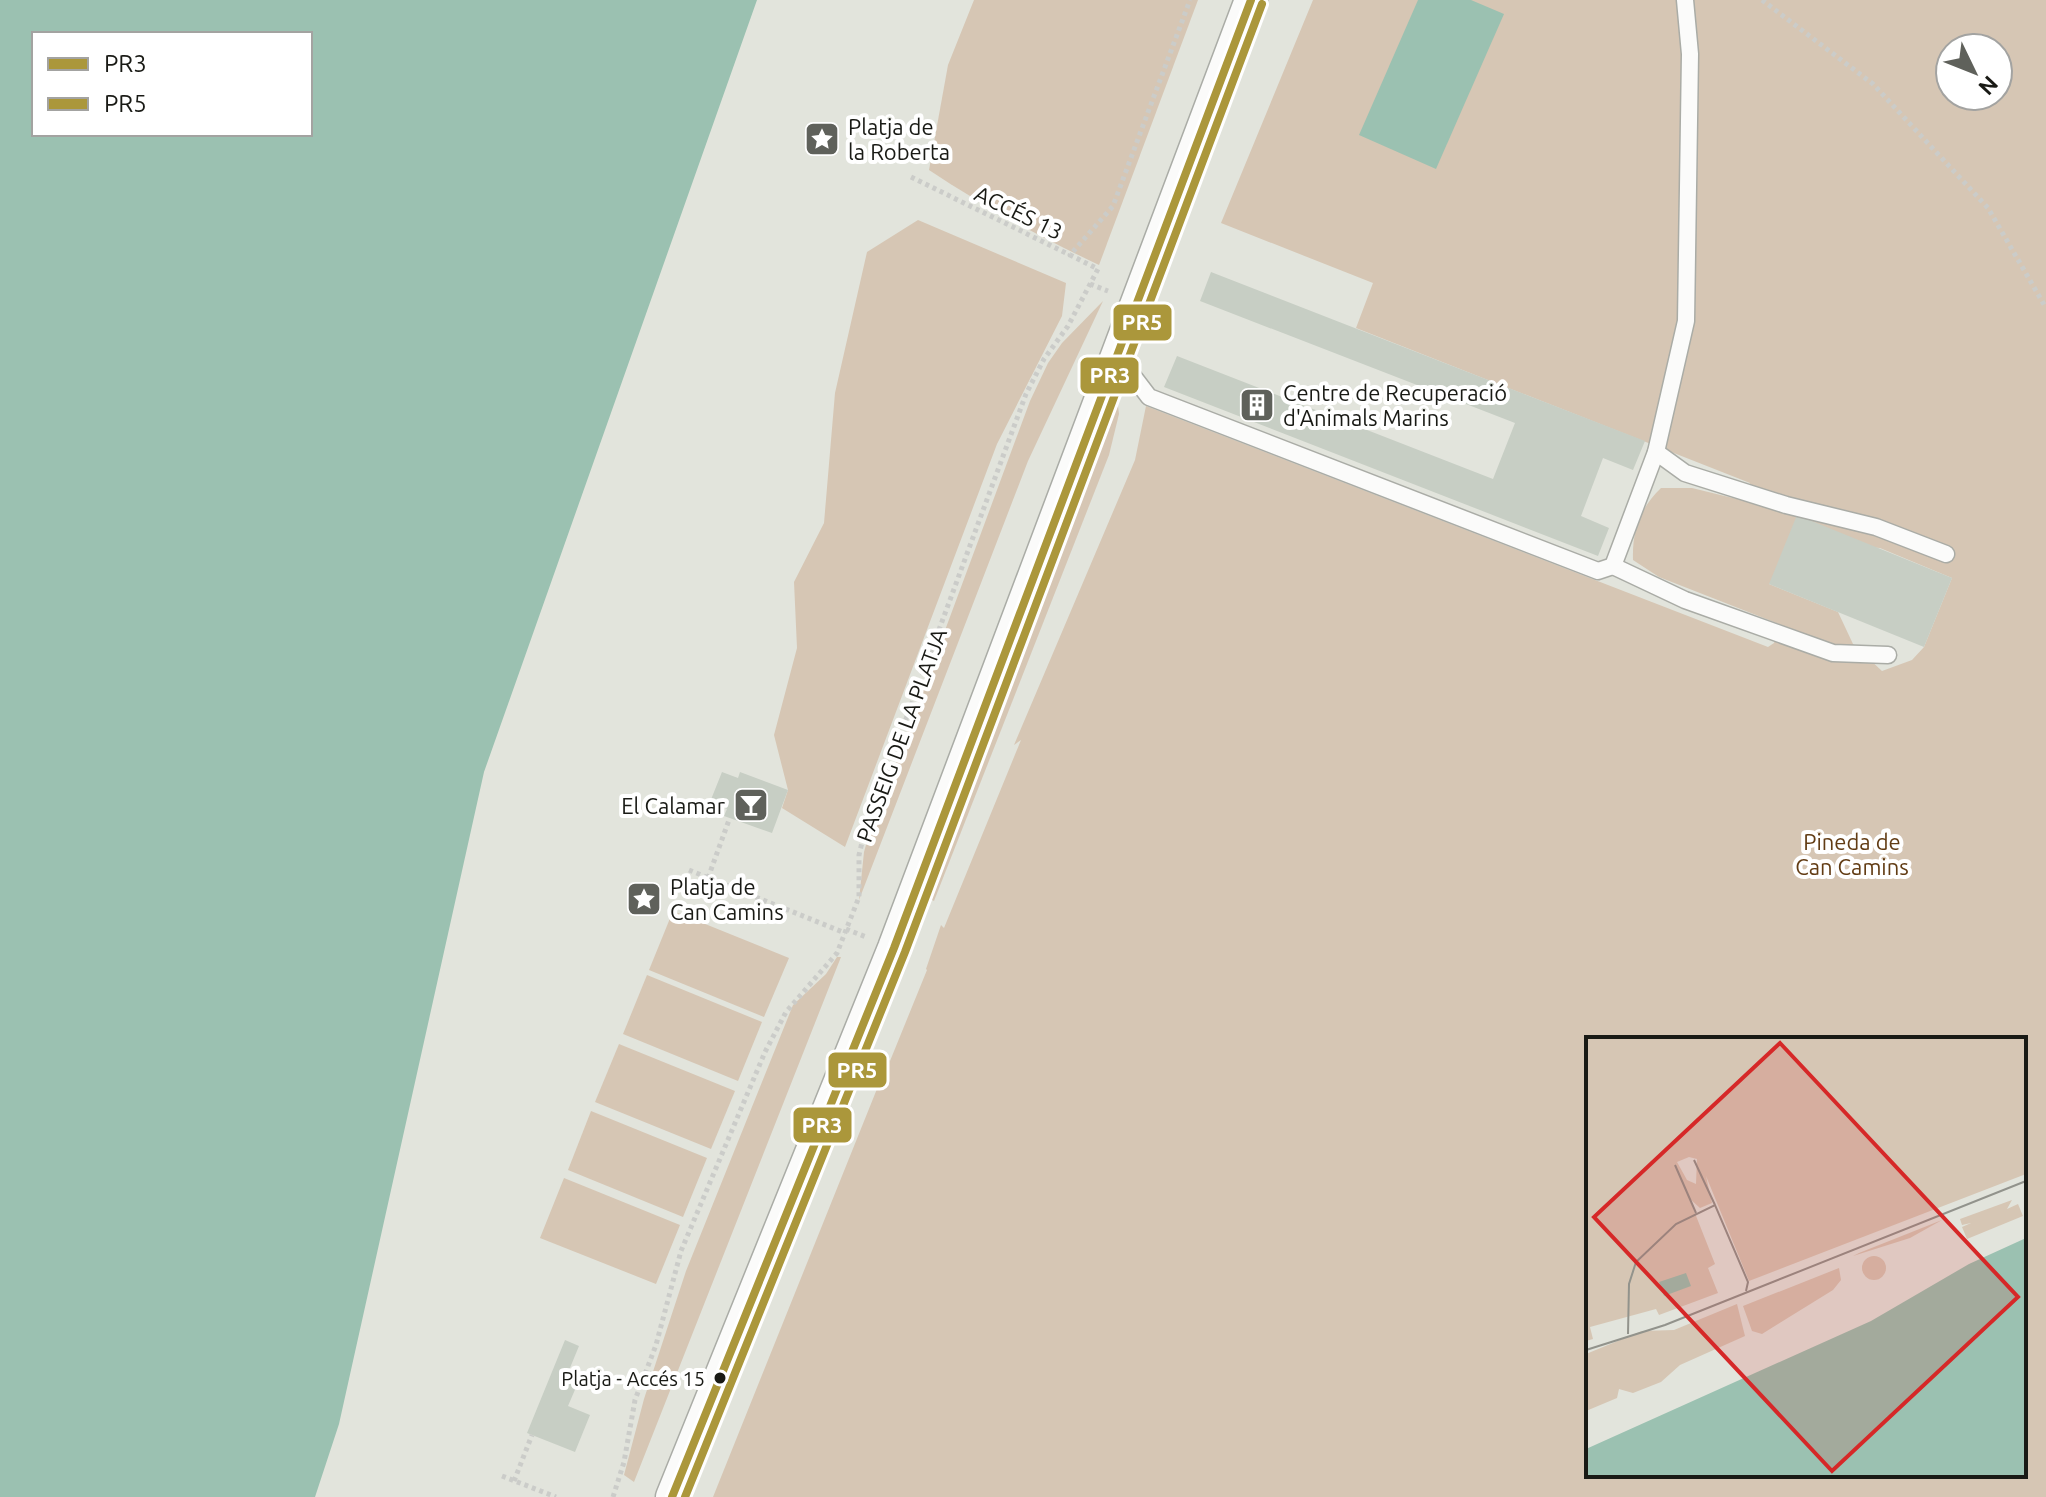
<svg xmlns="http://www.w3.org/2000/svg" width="2046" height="1497" font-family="Ubuntu,sans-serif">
<rect width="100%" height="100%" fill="#e2e4dc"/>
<!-- green -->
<g fill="#d6c6b4" fill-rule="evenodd">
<path d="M974,0H1198L1099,265C1040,237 983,206 929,170L948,65Z"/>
<path d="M1313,0H2046V1497H713L889,1059L890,1061L927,970L926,969L941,925L944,928L1021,740L1014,745L1135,460L1146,406L1768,647L1774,643L1779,624L1659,577L1633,560C1632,531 1640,508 1661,488H1692L1749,502L1750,483L1356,328L1373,283L1221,223ZM1950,48H1998V96H1950ZM1828,544L1880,548L1952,578L1924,647L1912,660L1882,671L1853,644L1838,612L1769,584ZM1588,1039H2024V1475H1588Z"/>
<polygon points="918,220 1066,283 1062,316 997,444 845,847 782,808 788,790 774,735 797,648 794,582 824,523 835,393 867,252"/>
<polygon points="1103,301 1028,461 859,900 864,852 868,838 1030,401 1048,363 1062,343"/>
<polygon points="1117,398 1119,414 1109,455 934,901 930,899"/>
<polygon points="673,911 789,958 764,1017 649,970"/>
<polygon points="837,957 841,957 634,1482 624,1475 644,1399 686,1271 793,1005 826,974"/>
<polygon points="647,975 762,1022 738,1081 623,1034"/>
<polygon points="619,1044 735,1091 711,1149 595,1102"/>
<polygon points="591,1111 707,1158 683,1217 568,1170"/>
<polygon points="564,1178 680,1225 656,1284 540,1238"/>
</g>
<!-- water -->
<g fill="#9bc1b1" fill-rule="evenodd">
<path d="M0,0H757L484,772L339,1424L315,1497H0ZM310,34V134H34V34Z"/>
<polygon points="1418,0 1471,0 1504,14 1436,169 1359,135"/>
</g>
<!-- building -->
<g fill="#c7cec4">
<polygon points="1211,272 1645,441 1633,470 1603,458 1581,516 1609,528 1598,556 1164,387 1177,356 1493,479 1515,423 1200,301"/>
<polygon points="1797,515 1952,578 1924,647 1769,584"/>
<polygon points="722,772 738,778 740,772 788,790 772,833 724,816 727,809 710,802"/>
<polygon points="565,1340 579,1346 565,1380 577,1385 568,1406 590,1415 575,1452 527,1433"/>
</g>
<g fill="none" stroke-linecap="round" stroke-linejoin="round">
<!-- service casing -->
<g stroke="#aaaca6" stroke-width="19">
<g id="service">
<polyline points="1117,355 1149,397 1598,571 1613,566 1656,452 1686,321 1690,54 1685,0"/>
<polyline points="1656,452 1685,473 1786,505 1876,527 1946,554"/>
<polyline points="1613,566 1685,600 1833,653 1888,655"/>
</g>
</g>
<!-- minor casing -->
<g stroke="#aaaca6" stroke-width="35">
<polyline id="minor" points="672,1497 894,948 1251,0"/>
</g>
<!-- path -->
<g stroke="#cbccc9" stroke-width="5" stroke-dasharray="4 4" stroke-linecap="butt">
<polyline points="1762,0 1873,84 1988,208 2046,308"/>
<polyline points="911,177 1070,255"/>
<polyline points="1090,284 1108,291"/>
<polyline points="689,870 845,933"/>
<polyline points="708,878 729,820"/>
<polyline points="846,929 866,937"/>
<polyline points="502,1476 556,1497"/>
<polyline points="514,1481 532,1435"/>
<polyline points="613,1497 624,1462 635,1400 656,1345 681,1251 765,1052 786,1012 837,953 859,897 859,855 865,830 1026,394 1044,359 1068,326 1098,269 1070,255 1113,206 1190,0"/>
</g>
<!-- service -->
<use href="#service" stroke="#fbfbfa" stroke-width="16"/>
<!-- minor -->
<use href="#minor" stroke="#fbfbfa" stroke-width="32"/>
<!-- bus-1 casing -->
<g stroke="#fff" stroke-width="14">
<polyline id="bus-1" points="672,1497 894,948 1251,0"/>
</g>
<!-- bus-2 casing -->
<g stroke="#fff" stroke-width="14">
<polyline id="bus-2" points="685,1497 905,952 1262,4"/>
</g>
<!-- bus-1 -->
<use href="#bus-1" stroke="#ab973b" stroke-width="8"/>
<!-- bus-2 -->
<use href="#bus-2" stroke="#ab973b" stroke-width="8"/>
</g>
<!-- icons -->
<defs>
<g id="sight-square" transform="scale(1.8)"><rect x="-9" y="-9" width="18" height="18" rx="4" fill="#5f615b" stroke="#fff"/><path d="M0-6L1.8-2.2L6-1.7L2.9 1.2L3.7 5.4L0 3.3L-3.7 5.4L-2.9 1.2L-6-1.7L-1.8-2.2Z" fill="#fff"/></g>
<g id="building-square" transform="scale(1.8)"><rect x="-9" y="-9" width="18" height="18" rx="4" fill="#5f615b" stroke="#fff"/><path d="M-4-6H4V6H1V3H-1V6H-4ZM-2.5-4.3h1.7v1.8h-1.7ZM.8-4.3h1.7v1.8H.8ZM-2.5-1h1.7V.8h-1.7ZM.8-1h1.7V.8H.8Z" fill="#fff"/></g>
<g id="bar-square" transform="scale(1.8)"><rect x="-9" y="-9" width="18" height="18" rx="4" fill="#5f615b" stroke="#fff"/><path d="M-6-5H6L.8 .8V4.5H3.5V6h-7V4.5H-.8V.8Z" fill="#fff"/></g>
</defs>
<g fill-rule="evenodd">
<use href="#sight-square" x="822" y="139"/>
<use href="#building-square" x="1257" y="405"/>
<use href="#bar-square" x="751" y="805"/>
<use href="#sight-square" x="644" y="899"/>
</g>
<!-- markers -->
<circle fill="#191a15" stroke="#fff" stroke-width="3" cx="720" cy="1378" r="7"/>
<g text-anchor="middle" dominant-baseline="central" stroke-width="8" stroke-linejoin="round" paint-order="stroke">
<!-- bus labels -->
<g font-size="20" fill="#191a15" stroke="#fff" text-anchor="end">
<text x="705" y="1378">Platja - Accés 15</text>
</g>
<!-- poi labels -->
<g font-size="22" fill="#191a15" stroke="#fff" text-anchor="start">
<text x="848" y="126">Platja de<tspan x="848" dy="25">la Roberta</tspan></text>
<text x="1283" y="392">Centre de Recuperació<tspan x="1283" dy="25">d'Animals Marins</tspan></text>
<text x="725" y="805" text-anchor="end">El Calamar</text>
<text x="670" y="886">Platja de<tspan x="670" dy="25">Can Camins</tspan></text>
</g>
<!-- street labels -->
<g font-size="22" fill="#191a15" stroke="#fff">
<text transform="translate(1019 212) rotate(26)">ACCÉS 13</text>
<text transform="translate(901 735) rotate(-70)">PASSEIG DE LA PLATJA</text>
</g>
<!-- park labels -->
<g font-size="22" fill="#623c14" stroke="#fff">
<text x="1852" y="841">Pineda de<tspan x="1852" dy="25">Can Camins</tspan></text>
</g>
</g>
<!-- overview -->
<g transform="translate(1586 1037)">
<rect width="440" height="440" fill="#e2e4dc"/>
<path d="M0,1H440V137L163,244L120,139L126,166L114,171L103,161L129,227L122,231L132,256L73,278L70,272L4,290L7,302L0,304ZM103,120L111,122L110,147L101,143L91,125ZM426,163L421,172L432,167L437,179L381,202L376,190L385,186L376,188L374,182ZM356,183L324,201L267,219L273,216ZM276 231a12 12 0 1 1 24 0a12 12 0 1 1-24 0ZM253,231L255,243L247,253L176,297L166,294L157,269ZM151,267L159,299L94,328L75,345L47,356L33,352L31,361L0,374V317L56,294L88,293Z" fill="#d6c6b4" fill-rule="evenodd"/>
<path d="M440,201V439H0V412L285,284L383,227ZM100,236L105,249L78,259L73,245Z" fill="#9bc1b1"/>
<path fill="none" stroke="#92938c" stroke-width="2" d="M108,123L129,168M89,128L110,176M42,297L43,247L50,225L90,187L129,168L162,245L160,254M0,313L79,288L440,144"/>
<path fill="#d62828" fill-opacity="0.15" stroke="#d62828" stroke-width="4" d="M194,6L432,260L246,434L8,180Z"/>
<rect width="440" height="440" fill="none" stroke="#191a15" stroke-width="4"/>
</g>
<g stroke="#fff" stroke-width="3">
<rect x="1112" y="303" width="61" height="39" rx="8" fill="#ab973b"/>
<rect x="1079" y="356" width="61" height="39" rx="8" fill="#ab973b"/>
<rect x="827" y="1051" width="61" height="38" rx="8" fill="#ab973b"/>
<rect x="792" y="1106" width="61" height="38" rx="8" fill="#ab973b"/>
</g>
<g font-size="22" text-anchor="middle" font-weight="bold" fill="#fff">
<text x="1142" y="330">PR5</text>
<text x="1110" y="383">PR3</text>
<text x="857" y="1078">PR5</text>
<text x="822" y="1133">PR3</text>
</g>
<!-- legend -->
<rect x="32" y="32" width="280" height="104" fill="#ffffff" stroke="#a3a3a1" stroke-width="2"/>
<rect x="48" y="58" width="40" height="12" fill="#ab973b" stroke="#a3a3a1" stroke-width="2"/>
<text x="104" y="72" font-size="24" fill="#191a15">PR3</text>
<rect x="48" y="98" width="40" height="12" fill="#ab973b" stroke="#a3a3a1" stroke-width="2"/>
<text x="104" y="112" font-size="24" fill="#191a15">PR5</text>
<!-- north arrow -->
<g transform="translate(1974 72) rotate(133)"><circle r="38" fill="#ffffff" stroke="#a3a3a1" stroke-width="2"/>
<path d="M0-6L14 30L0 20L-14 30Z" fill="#5f615b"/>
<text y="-12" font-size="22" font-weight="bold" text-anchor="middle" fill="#191a15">N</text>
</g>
</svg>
